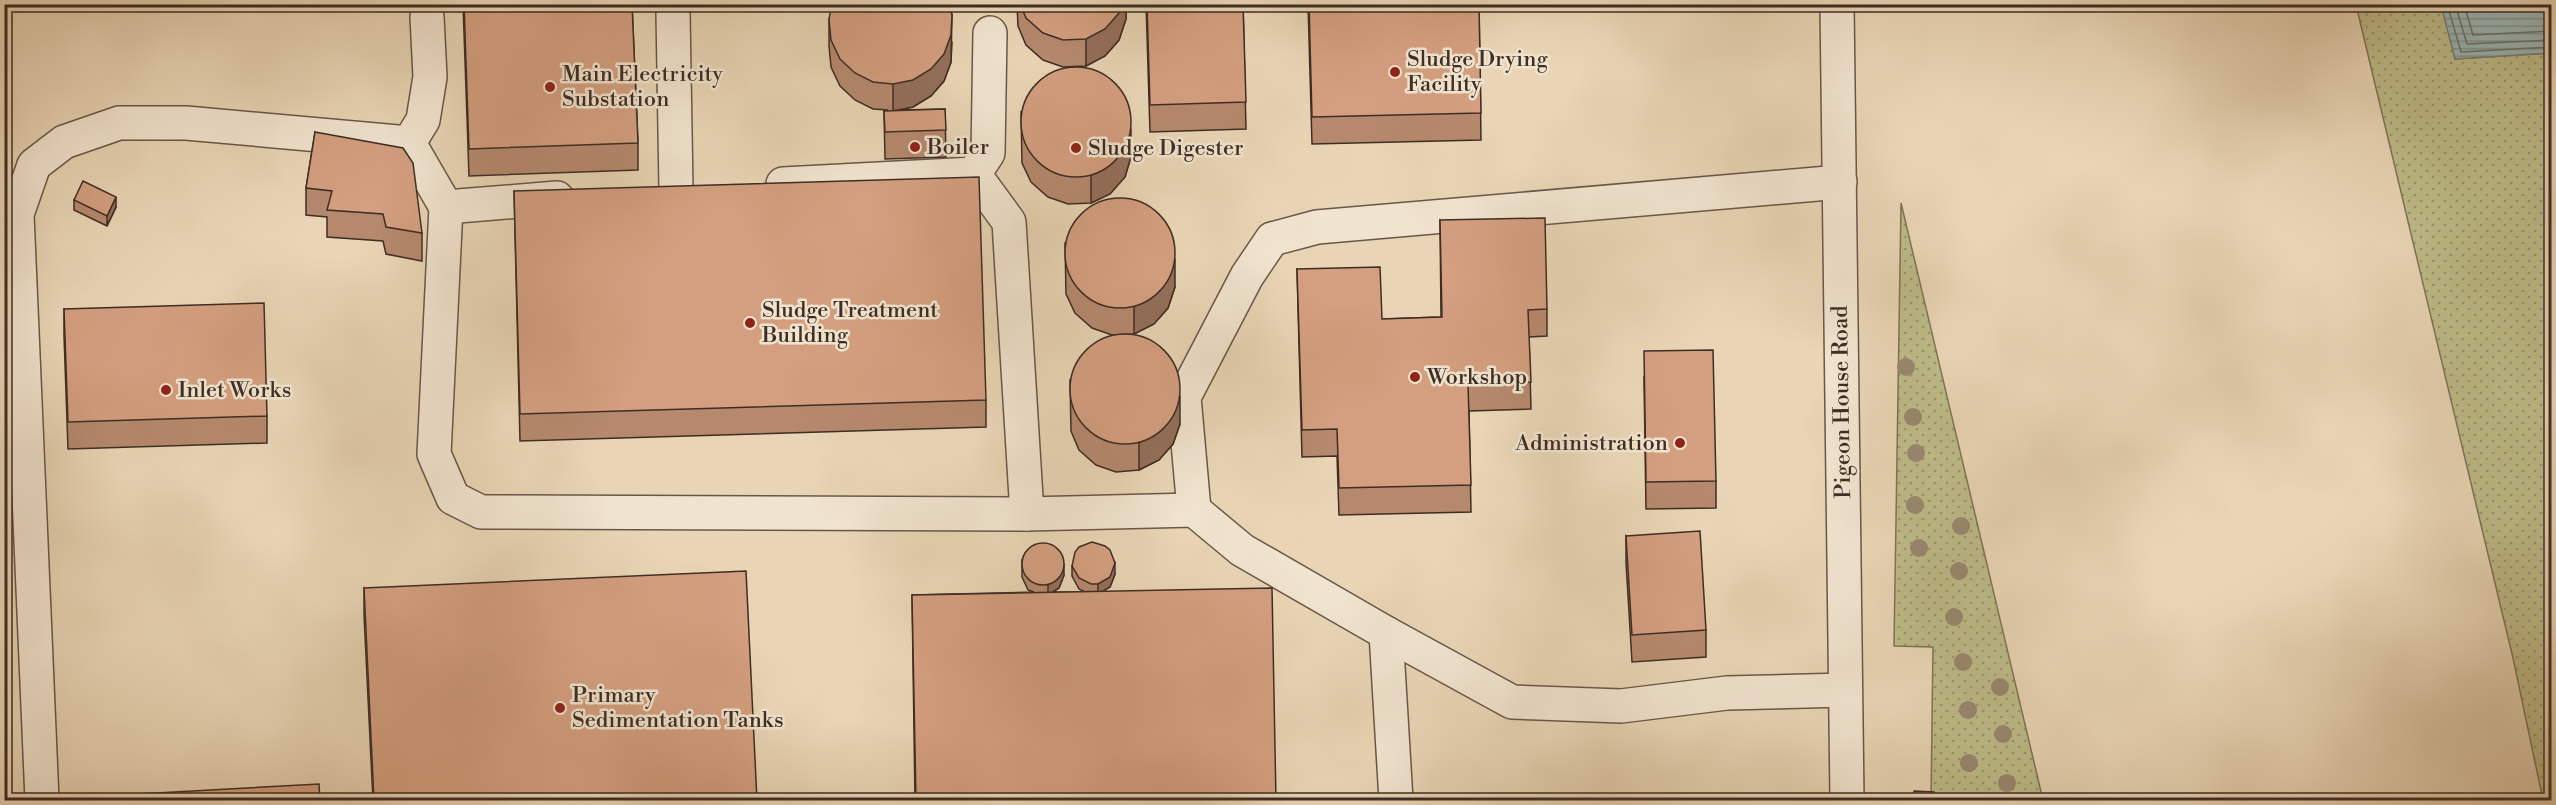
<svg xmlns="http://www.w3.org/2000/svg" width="2556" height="805" font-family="'Libre Bodoni',serif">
<defs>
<pattern id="grass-dots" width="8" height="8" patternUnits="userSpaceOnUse" patternTransform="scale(1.5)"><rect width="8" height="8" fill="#bdbb88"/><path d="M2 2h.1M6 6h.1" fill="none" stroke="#9b986f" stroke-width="1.8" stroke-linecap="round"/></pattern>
<pattern id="water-rules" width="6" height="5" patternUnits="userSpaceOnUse" patternTransform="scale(1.5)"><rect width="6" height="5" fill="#9ab6b6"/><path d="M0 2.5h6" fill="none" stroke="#7f9494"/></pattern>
</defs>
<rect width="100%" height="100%" fill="#e9d5b5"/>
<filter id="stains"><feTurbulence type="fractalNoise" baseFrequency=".00333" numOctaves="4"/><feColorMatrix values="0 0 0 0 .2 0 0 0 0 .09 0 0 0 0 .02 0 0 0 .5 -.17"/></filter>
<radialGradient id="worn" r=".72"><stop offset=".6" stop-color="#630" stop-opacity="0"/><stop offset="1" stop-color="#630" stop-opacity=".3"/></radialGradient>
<!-- grass -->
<g fill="url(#grass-dots)" stroke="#7d7456" stroke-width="1.5">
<polygon points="2356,5 2442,5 2455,59 2551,53 2551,800 2543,800 2513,658"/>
<polygon points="1901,203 2043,800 1931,800 1933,647 1894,646"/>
</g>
<!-- water -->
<polygon fill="url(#water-rules)" stroke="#757f7c" stroke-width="1.5" points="2441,5 2551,5 2551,53 2455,59"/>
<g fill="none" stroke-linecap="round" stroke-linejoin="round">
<!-- shore -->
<g stroke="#6c726d" stroke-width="1.5">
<polyline points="2447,4 2461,52 2552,47"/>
<polyline points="2455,4 2467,44 2552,40"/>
<polyline points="2464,4 2473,35 2552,31"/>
</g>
<!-- minor casing -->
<g stroke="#685748" stroke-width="36">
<g id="minor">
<polyline points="1837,4 1847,800"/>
<polyline points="673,13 676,190"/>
<polyline points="427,17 430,77 423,120 409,143 446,207 557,198"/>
<polyline points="974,174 988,153 990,33"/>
<polyline points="783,184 974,174 1009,222 1027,514 1194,510 1242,550 1386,633 1512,702 1621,706 1727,693 1845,690"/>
<polyline points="446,207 434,454 453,498 481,512 1027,514"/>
<polyline points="1194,510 1184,397 1247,276 1272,239 1317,227 1840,182"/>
<polyline points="1386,633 1396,800"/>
<polyline points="42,800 17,214 34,165 64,142 119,123 186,123 409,143"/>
</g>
</g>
<!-- minor -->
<use href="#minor" stroke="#f1e4cf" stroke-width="33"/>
</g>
<!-- trees -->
<g fill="#998870">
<circle cx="1906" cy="367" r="9"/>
<circle cx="1913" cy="417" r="9"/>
<circle cx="1916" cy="453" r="9"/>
<circle cx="1915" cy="505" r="9"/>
<circle cx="1961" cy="526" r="9"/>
<circle cx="1919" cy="548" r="9"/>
<circle cx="1959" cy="571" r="9"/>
<circle cx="1954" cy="617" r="9"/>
<circle cx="1963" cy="662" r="9"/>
<circle cx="2000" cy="687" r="9"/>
<circle cx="1968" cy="710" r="9"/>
<circle cx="2003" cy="734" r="9"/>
<circle cx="1969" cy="763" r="9"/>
<circle cx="2007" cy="783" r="9"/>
</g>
<!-- wall -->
<g fill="#b6896e" stroke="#3d2d24" stroke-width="1.5">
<polygon points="463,4 632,4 638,143 638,170 469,176"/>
<polygon points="1017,4 1126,4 1126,19 1119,40 1105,56 1086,66 1063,67 1043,60 1026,45 1018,26"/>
<polygon points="1146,4 1243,4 1246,129 1150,132"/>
<polygon points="1308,4 1479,4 1481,140 1312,144"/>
<polygon points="829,19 952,42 951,62 944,81 931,96 913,107 898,110 945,109 946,157 885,159 884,111 888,110 873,109 855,100 840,86 831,67 829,46"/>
<polygon points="1021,112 1131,157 1125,177 1110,194 1091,203 1068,204 1048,197 1031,182 1022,163"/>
<polygon points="315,132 422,233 422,261 386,254 383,241 327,237 327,217 306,215 306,188"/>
<polygon points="514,191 986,400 986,427 520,441"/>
<polygon points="74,200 116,207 107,226 74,210"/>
<polygon points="1440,220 1547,309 1547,336 1529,337 1531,409 1469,411 1471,512 1339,515 1337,456 1302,457 1297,269 1382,319 1441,317"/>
<polygon points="1065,243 1175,287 1168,308 1154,324 1134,334 1112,335 1092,328 1075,313 1066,294"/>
<polygon points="64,309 267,416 267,443 68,449 64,336"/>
<polygon points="1644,378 1716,481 1716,508 1646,509"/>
<polygon points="1070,380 1180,424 1173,444 1159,460 1139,470 1116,472 1096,465 1079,450 1071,431"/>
<polygon points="1626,536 1706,630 1706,657 1632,662 1626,563"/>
<polygon points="1022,560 1064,575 1059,588 1053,592 1085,592 1079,589 1072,576 1072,566 1115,574 1110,587 1103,591 1276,801 915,801 912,595 1034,592 1028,590 1022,577"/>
<polygon points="364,588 757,801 373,801 364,615"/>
</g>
<!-- shaded-wall -->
<g fill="#946f5a" stroke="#3d2d24" stroke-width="1.5">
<polygon points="1122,4 1126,4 1126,19 1119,40 1105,56 1086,66 1086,39"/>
<polygon points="952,15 951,62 944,81 931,96 913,107 893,111 893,84"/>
<polygon points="1131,130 1131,157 1125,177 1110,194 1091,203 1091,176"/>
<polygon points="116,197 116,207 107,226 107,216"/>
<polygon points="1175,260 1175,287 1168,308 1154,324 1134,334 1134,307"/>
<polygon points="1180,397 1180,424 1173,444 1159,460 1139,470 1139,443"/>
<polygon points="1115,563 1115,574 1110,587 1098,594 1098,584"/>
<polygon points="1064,565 1064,575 1059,588 1048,595 1048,585"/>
</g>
<!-- building -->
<g fill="#d49f80" stroke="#3d2d24" stroke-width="1.5">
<polygon points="464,4 632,4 638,143 469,149"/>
<polygon points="832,4 949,4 952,15 951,35 944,54 931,69 913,80 893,84 873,82 855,73 840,59 831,40 829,19"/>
<polygon points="1020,4 1122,4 1119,13 1105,29 1086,39 1063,40 1043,33 1026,18"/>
<polygon points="1147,4 1243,4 1246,102 1150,105"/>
<polygon points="1309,4 1479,4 1481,113 1312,117"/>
<circle cx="1076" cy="122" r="55"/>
<polygon points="945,109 946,130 885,132 884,111"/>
<polygon points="315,132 403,148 413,163 422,233 386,227 383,214 327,210 332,191 306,188"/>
<polygon points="979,177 986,400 520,414 514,191"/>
<polygon points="83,181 116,197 107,216 74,200"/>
<circle cx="1120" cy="253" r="55"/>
<polygon points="1545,218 1547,309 1528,310 1531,382 1468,384 1471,485 1339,488 1337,429 1302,430 1297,269 1380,267 1382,319 1442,317 1440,220"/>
<polygon points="264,303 267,416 68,422 64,309"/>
<circle cx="1125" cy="389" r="55"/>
<polygon points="1713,350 1716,481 1646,482 1644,351"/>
<polygon points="1700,531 1706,630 1632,635 1626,536"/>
<polygon points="1092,542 1105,546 1110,550 1115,563 1110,577 1098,584 1091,584 1079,578 1072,566 1075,552 1079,547"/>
<circle cx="1043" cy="564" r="21"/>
<polygon points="746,571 757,801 374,801 364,588"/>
<polygon points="1272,588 1276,801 916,801 912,595"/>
<polygon points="319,784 320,801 66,801 66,798"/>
<polygon points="1914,791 1934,792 1934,801 1913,801"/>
</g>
<!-- markers -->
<g fill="#8f2418" stroke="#f1e4cf" stroke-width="2">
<circle cx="1395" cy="72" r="6"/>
<circle cx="550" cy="87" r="6"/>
<circle cx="915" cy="147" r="6"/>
<circle cx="1076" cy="148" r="6"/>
<circle cx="750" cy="323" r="6"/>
<circle cx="1415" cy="377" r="6"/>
<circle cx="166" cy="390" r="6"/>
<circle cx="1680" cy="443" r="6"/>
<circle cx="560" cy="708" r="6"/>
</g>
<g text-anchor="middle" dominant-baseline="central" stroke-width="5" stroke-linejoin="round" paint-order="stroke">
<!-- poi labels -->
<g font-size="22" fill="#3d2d24" stroke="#f1e4cf" text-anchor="start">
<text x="1407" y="59">Sludge Drying<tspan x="1407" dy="25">Facility</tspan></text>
<text x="562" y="74">Main Electricity<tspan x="562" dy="25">Substation</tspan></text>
<text x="927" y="147">Boiler</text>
<text x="1088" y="148">Sludge Digester</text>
<text x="762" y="310">Sludge Treatment<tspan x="762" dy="25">Building</tspan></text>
<text x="1427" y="377">Workshop</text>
<text x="178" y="390">Inlet Works</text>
<text x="1668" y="443" text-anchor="end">Administration</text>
<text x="572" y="695">Primary<tspan x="572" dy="25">Sedimentation Tanks</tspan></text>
</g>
<!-- street labels -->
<g font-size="22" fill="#3d2d24" stroke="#f1e4cf">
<text transform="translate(1842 402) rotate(-91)">Pigeon House Road</text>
</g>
</g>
<!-- margin -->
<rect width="2556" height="805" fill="none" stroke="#e9d5b5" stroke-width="24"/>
<rect x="6" y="6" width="2544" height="793" fill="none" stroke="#3d2d24" stroke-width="3"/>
<rect x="12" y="12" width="2532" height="781" fill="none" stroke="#3d2d24" stroke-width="1.5"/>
<rect width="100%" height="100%" filter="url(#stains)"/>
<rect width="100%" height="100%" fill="url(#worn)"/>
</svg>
